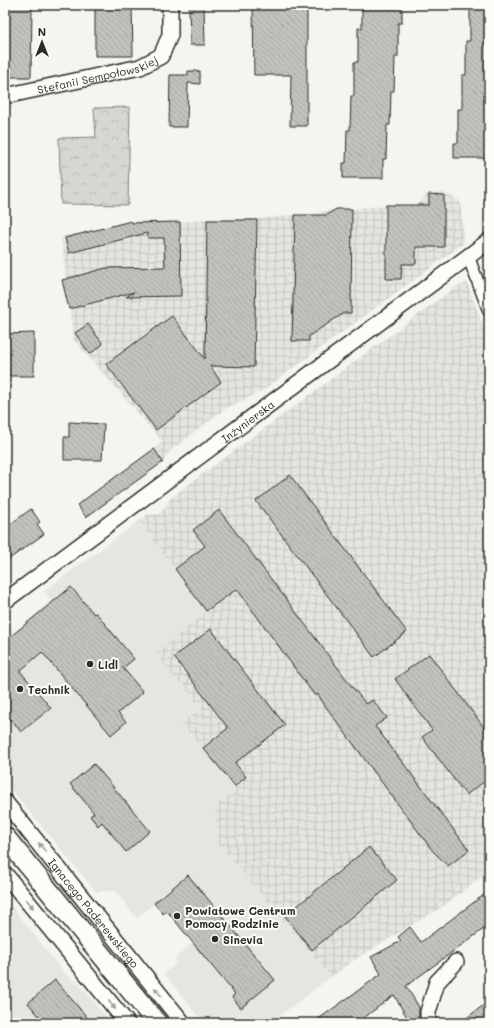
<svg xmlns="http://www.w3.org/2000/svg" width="494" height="1028" font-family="Mali,sans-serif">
<defs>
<pattern id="industrial-grid" width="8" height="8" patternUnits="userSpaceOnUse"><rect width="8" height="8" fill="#e6e5e0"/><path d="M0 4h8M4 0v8" fill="none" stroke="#c5c5c0"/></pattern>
<pattern id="forest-crowns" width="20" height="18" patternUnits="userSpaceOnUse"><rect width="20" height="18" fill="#d7d6d2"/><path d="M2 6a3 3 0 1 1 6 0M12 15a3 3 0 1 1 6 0" fill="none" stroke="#b9b8b4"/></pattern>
<pattern id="building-back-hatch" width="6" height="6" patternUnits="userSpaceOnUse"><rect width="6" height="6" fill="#c2c1be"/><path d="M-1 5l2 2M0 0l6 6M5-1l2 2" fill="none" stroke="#a7a6a3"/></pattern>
</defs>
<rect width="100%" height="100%" fill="#f5f4ef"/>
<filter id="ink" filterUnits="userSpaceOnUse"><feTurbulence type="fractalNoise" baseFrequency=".025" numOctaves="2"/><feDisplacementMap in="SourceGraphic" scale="8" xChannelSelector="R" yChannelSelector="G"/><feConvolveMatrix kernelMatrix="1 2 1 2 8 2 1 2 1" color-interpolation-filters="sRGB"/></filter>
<g filter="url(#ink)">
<!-- built -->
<g fill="#e6e5e0">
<polygon points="489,269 489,298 481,275"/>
<polygon points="139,521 207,612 182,683 201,709 181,723 236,790 219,844 331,977 270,1023 204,1023 164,974 177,963 174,959 193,943 167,911 163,914 154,903 137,918 115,891 96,892 5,782 5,622 14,633 51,601 44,591"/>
<polygon points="5,898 64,973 77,982 111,1023 5,1023"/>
</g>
<!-- industrial -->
<g fill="url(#industrial-grid)">
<polygon points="442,192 460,201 464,243 262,391 225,409 170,451 163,462 86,517 77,505 163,442 73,339 61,237 131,221 180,222 207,219 257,219 295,215 311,215 336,209 352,209 386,205 417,205 427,194"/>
<polygon points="467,283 489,342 489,871 445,905 357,958 331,977 219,844 215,807 236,790 181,723 201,709 182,683 177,682 156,653 207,612 139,521 147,515 160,514 171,498 181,490 457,286"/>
</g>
<!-- forest -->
<polygon fill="url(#forest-crowns)" stroke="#81807e" points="130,107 128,205 61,204 59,138 96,137 94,108"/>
<!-- building -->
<g fill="url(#building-back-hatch)" stroke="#2b2b2b">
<polygon points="5,5 32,5 31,77 5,77"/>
<polygon points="95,5 132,5 133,56 95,56"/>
<polygon points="189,5 204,5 205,45 190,45"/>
<polygon points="253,5 307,5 307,126 290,126 291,75 254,75"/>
<polygon points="362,5 402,5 402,23 398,23 398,57 395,57 394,91 391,91 390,125 387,125 386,159 383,159 383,178 343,178 343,163 346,163 347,130 350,130 351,96 354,96 354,62 358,62 358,28 362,28"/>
<polygon points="474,5 489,5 489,158 454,158 454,143 458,143 458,109 462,109 462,75 466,75 466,41 470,41 470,7 474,7"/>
<polygon points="188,71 200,71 200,84 188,83 187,127 169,127 170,75 188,75"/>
<polygon points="429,194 444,195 444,247 416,247 416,264 402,264 401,279 386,279 386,205 429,205"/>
<polygon points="336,209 352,209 351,313 344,313 309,336 309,341 292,341 295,215 327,215"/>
<polygon points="207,220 257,220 254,367 210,366 221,382 156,430 106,364 172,316 205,359"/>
<polygon points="131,221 132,223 180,222 181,296 126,297 134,292 69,309 62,280 106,268 165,267 164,238 148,238 147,233 69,253 65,238"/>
<polygon points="88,324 103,344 90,354 75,333"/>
<polygon points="34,333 34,376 5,376 5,334"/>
<polygon points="69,422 104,424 102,460 64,460 64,437 69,437"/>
<polygon points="154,449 163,462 86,517 77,505"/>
<polygon points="290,475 407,632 374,657 256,501"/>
<polygon points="31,509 40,522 37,524 44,534 5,562 5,528"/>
<polygon points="219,510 350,684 366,704 373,700 387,718 375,726 469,850 448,866 432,850 323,703 318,694 315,696 237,589 206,611 175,569 205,546 193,530"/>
<polygon points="71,587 94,614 96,613 134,659 123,668 143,692 118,713 126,722 111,735 42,652 20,671 51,708 21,732 11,719 5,724 5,641"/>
<polygon points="211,629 285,725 235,763 246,777 235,786 203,748 228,728 174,657"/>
<polygon points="429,654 489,734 489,778 466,795 422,737 432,730 395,679"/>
<polygon points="94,764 150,831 126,852 102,822 98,826 90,816 94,813 70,784"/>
<polygon points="369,847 397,880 312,950 285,916"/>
<polygon points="188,875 275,980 241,1008 232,997 235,994 193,943 167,911 163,914 154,903"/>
<polygon points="489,891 489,925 406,986 419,1007 419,1016 409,1021 394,995 357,1023 313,1023 381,974 371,957 401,941 398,937 410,927 421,942"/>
<polygon points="55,980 92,1023 45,1023 28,1003"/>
<polygon points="489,1001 489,1023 460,1023"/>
</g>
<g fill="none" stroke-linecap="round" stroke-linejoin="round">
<!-- pedestrian casing -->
<g stroke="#2b2b2b" stroke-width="14">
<polyline id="pedestrian" points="468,256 489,311"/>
</g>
<!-- minor casing -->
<g stroke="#2b2b2b" stroke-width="18">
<g id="minor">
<path id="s1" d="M5,96L140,67L161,56L170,35V5"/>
<path id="s2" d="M5,601L489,241"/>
<path id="s3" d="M5,802L183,1023"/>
<polyline points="5,874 127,1023"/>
<polyline points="428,1023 428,1012 437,982 456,962"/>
</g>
</g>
<!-- tertiary casing -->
<g stroke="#2b2b2b" stroke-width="22">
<polyline id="tertiary" points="5,837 157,1023"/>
</g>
<!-- pedestrian -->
<use href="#pedestrian" stroke="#fdfcf7" stroke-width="11"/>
<!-- minor -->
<use href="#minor" stroke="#fdfcf7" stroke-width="15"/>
<!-- tertiary -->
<use href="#tertiary" stroke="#fdfcf7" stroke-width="19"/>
</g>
<!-- one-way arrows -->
<defs><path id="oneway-solid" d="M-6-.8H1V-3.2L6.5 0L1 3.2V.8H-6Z"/></defs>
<g fill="#9e9e9b">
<use href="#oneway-solid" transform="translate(42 847) rotate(-129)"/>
<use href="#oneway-solid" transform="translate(30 904) rotate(51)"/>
<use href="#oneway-solid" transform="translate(158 992) rotate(-128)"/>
<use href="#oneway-solid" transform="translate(112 1005) rotate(51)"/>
</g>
</g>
<!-- markers -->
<g fill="#2b2b2b" stroke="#fdfcf7" stroke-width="1.5">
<circle cx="90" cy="664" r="4"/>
<circle cx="20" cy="689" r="4"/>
<circle cx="177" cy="916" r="4"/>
<circle cx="215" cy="939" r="4"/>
</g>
<g text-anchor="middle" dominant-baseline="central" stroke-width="4" stroke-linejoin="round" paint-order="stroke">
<!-- street labels -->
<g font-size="11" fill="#2b2b2b" stroke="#fdfcf7">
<text stroke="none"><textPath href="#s1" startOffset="95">Stefanii Sempołowskiej</textPath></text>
<text stroke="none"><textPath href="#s2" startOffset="302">Inżynierska</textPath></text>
<text stroke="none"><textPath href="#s3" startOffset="142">Ignacego Paderewskiego</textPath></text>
</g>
<!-- poi labels -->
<g font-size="11" font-weight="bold" fill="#2b2b2b" stroke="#fdfcf7" text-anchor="start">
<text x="98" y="664">Lidl</text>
<text x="28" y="689">Technik</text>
<text x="185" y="910">Powiatowe Centrum<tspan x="185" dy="13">Pomocy Rodzinie</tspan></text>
<text x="223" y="939">Sinevia</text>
</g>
</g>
<!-- margin -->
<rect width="494" height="1028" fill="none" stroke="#fdfcf7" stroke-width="20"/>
<rect x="10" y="10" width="474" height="1008" fill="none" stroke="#2b2b2b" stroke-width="1.5" filter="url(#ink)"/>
<!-- north arrow -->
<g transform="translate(42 42)" stroke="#fdfcf7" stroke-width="3" paint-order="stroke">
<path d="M0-3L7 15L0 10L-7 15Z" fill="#2b2b2b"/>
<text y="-6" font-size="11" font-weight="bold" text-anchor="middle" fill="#2b2b2b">N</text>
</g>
</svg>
